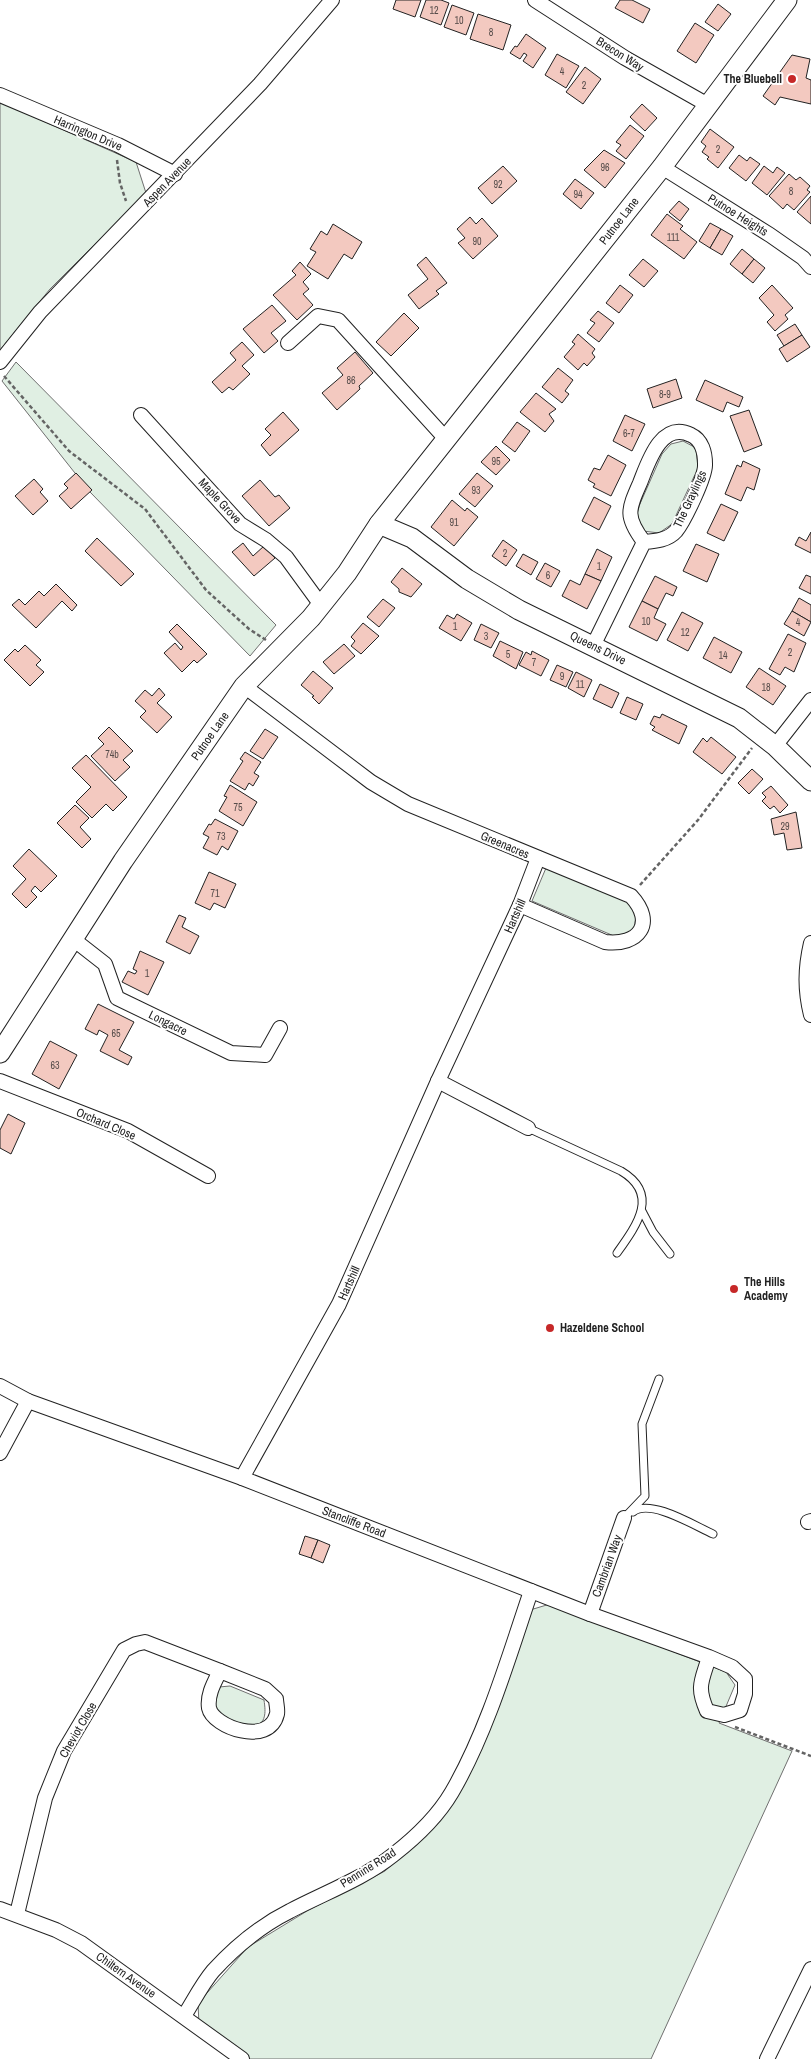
<svg xmlns="http://www.w3.org/2000/svg" width="811" height="2059" font-family="'Archivo Narrow',sans-serif">
<rect width="100%" height="100%" fill="#fff"/>
<!-- green -->
<g fill="#e0efe3" stroke="#6f6f6f">
<polygon points="0,102 136,162 146,193 50,289 0,350"/>
<polygon points="16,362 276,625 250,656 90,492 2,381"/>
<polygon points="683,441 696,448 698,468 672,524 659,533 643,531 637,514 639,506 662,454 671,444"/>
<path d="M546,868L626,900C636,909 637,915 634,928L626,935L614,936L532,901Z"/>
<polygon points="550,1604 726,1672 735,1685 719,1723 792,1751 651,2059 246,2059 199,2025 198,2003 248,1947 307,1911 385,1871 428,1832 458,1795 479,1755 530,1610"/>
<path d="M230,1686L264,1700C266,1714 266,1721 254,1730L213,1715L212,1693L219,1687Z"/>
</g>
<!-- building -->
<g fill="#f3c9c0" stroke="#222">
<polygon points="396,0 421,0 415,17 393,9"/>
<polygon points="426,0 441,0 449,3 441,25 420,17"/>
<polygon points="620,0 632,0 650,9 643,23 615,8"/>
<polygon points="718,4 731,14 718,31 705,22"/>
<polygon points="452,5 474,13 466,35 444,27"/>
<polygon points="478,14 511,25 503,50 470,39"/>
<polygon points="695,23 714,35 696,63 677,51"/>
<polygon points="526,34 546,48 533,68 523,61 527,55 524,53 520,59 510,53 515,46 517,47"/>
<polygon points="557,54 579,66 566,88 545,75"/>
<polygon points="792,55 810,59 806,78 811,80 811,104 780,97 775,105 763,96"/>
<polygon points="585,67 601,79 583,104 566,92"/>
<polygon points="642,104 657,118 645,131 630,117"/>
<polygon points="630,125 644,136 626,159 616,151 621,145 616,142"/>
<polygon points="710,129 734,147 718,168 707,159 709,157 702,152 706,146 701,142"/>
<polygon points="604,150 625,163 605,188 584,170"/>
<polygon points="739,155 747,161 750,157 760,164 746,181 729,168"/>
<polygon points="503,166 517,181 492,204 478,188"/>
<polygon points="764,166 773,173 777,167 785,173 767,195 752,183"/>
<polygon points="789,174 796,180 800,177 810,186 807,190 810,192 794,210 787,204 783,209 769,196"/>
<polygon points="575,179 594,193 581,209 563,194"/>
<polygon points="811,196 811,224 797,212"/>
<polygon points="679,201 689,209 680,221 669,212"/>
<polygon points="667,214 683,226 680,229 697,242 684,259 651,235"/>
<polygon points="470,217 476,224 482,218 498,236 473,259 458,243 465,238 457,229"/>
<polygon points="710,223 721,229 710,248 699,241"/>
<polygon points="333,224 362,242 352,259 344,254 328,279 307,266 316,252 310,249 321,231 327,235"/>
<polygon points="721,229 733,236 722,255 710,248"/>
<polygon points="742,249 754,259 742,274 730,264"/>
<polygon points="426,257 447,283 436,291 439,294 419,309 408,295 428,279 417,265"/>
<polygon points="643,259 658,271 644,287 629,275"/>
<polygon points="754,259 765,268 753,283 742,274"/>
<polygon points="300,262 311,274 303,282 309,289 303,294 313,305 297,320 273,295 296,275 292,271"/>
<polygon points="620,285 633,295 619,313 606,303"/>
<polygon points="772,285 793,308 785,315 788,319 775,331 767,322 774,315 759,298"/>
<polygon points="272,305 286,321 271,333 278,341 264,353 243,329"/>
<polygon points="598,311 614,323 599,342 587,333 595,323 590,320"/>
<polygon points="404,313 419,328 391,356 376,342"/>
<polygon points="795,324 802,335 784,346 777,335"/>
<polygon points="578,334 595,349 592,353 595,357 587,366 584,363 578,370 564,357 575,344 572,342"/>
<polygon points="802,335 810,347 787,362 779,349"/>
<polygon points="242,342 254,355 242,366 250,374 233,390 229,387 222,393 212,382 236,360 230,353"/>
<polygon points="355,352 373,373 359,386 360,389 337,410 322,393 343,375 337,368"/>
<polygon points="558,368 573,380 565,391 569,394 562,403 542,387"/>
<polygon points="676,379 682,398 653,408 647,389"/>
<polygon points="705,380 743,397 739,407 727,402 723,412 696,400"/>
<polygon points="536,393 556,409 549,414 554,421 545,432 520,412"/>
<polygon points="749,410 762,445 744,452 730,416"/>
<polygon points="283,412 299,430 270,456 261,445 271,435 265,429"/>
<polygon points="625,415 645,424 632,451 613,441"/>
<polygon points="517,422 530,431 515,452 502,442"/>
<polygon points="496,446 510,460 496,475 481,462"/>
<polygon points="608,455 626,465 611,496 593,487 595,484 588,480 594,468 600,470"/>
<polygon points="743,461 760,469 754,490 747,487 741,501 725,494 737,465 741,467"/>
<polygon points="76,473 92,490 71,509 59,496 68,488 64,484"/>
<polygon points="477,473 493,486 475,507 459,494"/>
<polygon points="34,479 43,489 40,492 48,501 33,515 15,496"/>
<polygon points="260,480 275,497 279,495 290,508 269,526 242,496"/>
<polygon points="594,497 611,506 599,530 582,521"/>
<polygon points="452,500 465,511 467,508 478,517 454,546 431,527"/>
<polygon points="721,504 738,512 724,541 707,533"/>
<polygon points="811,532 811,553 795,545 799,537 806,541"/>
<polygon points="97,538 134,574 121,586 85,551"/>
<polygon points="503,540 517,550 506,566 492,556"/>
<polygon points="243,543 253,556 264,546 275,558 254,576 232,552"/>
<polygon points="696,544 719,554 707,582 683,571"/>
<polygon points="597,549 612,557 601,581 585,574"/>
<polygon points="523,554 538,562 531,575 516,566"/>
<polygon points="545,563 560,571 551,587 536,579"/>
<polygon points="402,568 422,584 411,597 399,592 399,589 391,582"/>
<polygon points="585,574 601,581 587,609 562,596 570,580 580,585"/>
<polygon points="806,575 811,577 811,594 799,588"/>
<polygon points="655,576 677,587 673,596 666,593 658,609 642,601"/>
<polygon points="56,584 77,605 72,611 62,601 36,628 12,605 19,599 25,605 39,591 44,596"/>
<polygon points="799,598 811,605 811,622 792,611"/>
<polygon points="383,599 395,608 379,627 367,617"/>
<polygon points="642,601 658,609 654,618 666,624 657,641 629,627"/>
<polygon points="792,611 811,622 804,636 784,624"/>
<polygon points="682,612 703,623 688,651 667,640"/>
<polygon points="457,614 472,623 461,641 439,628 447,615 454,619"/>
<polygon points="363,623 379,636 361,654 351,646 355,641 351,637"/>
<polygon points="177,624 207,654 197,663 194,660 182,672 164,653 175,643 181,650 183,647 169,632"/>
<polygon points="481,624 499,633 491,648 474,640"/>
<polygon points="788,634 806,643 794,672 785,667 780,675 769,669"/>
<polygon points="714,637 742,652 731,673 703,658"/>
<polygon points="500,641 523,652 516,669 493,656"/>
<polygon points="344,644 355,656 334,674 323,662"/>
<polygon points="25,645 41,660 36,665 44,672 30,686 4,660 15,649 18,652"/>
<polygon points="532,651 549,660 541,676 519,665 526,652 531,655"/>
<polygon points="557,665 573,672 566,687 550,680"/>
<polygon points="759,668 786,686 773,705 746,687"/>
<polygon points="313,671 333,688 319,704 312,697 314,696 301,685"/>
<polygon points="576,672 592,680 584,697 568,688"/>
<polygon points="600,684 619,693 612,708 593,699"/>
<polygon points="159,688 165,695 157,703 172,717 157,733 140,717 146,711 135,701 145,690 152,696"/>
<polygon points="627,697 643,704 636,720 620,713"/>
<polygon points="662,714 687,726 679,744 652,730 655,727 650,724 654,716 660,718"/>
<polygon points="109,727 133,751 123,760 130,767 115,781 91,756 104,744 98,738"/>
<polygon points="265,729 278,737 263,759 250,751"/>
<polygon points="711,737 736,757 722,774 693,752 703,738 707,742"/>
<polygon points="245,752 261,762 254,773 259,776 253,786 249,783 245,790 230,781 243,761 240,759"/>
<polygon points="86,755 127,797 113,811 106,804 92,818 76,802 91,787 72,768"/>
<polygon points="752,769 763,779 749,794 738,783"/>
<polygon points="230,785 257,802 243,826 219,811 227,797 224,796"/>
<polygon points="771,786 788,805 780,813 774,806 770,809 762,801 766,797 762,793"/>
<polygon points="75,805 89,818 80,827 91,839 82,848 57,823"/>
<polygon points="796,812 802,848 787,850 784,833 774,835 771,819"/>
<polygon points="215,819 238,831 228,850 222,846 217,855 203,848 209,837 203,834 209,824 211,825"/>
<polygon points="29,849 57,876 41,892 35,886 31,891 37,897 26,908 12,894 26,879 13,866"/>
<polygon points="209,872 236,884 225,908 214,903 210,910 195,903"/>
<polygon points="179,915 186,918 182,927 199,936 190,954 166,942"/>
<polygon points="140,951 164,962 148,995 122,982 128,971 135,974 137,971 133,969"/>
<polygon points="98,1004 134,1022 119,1050 132,1057 128,1065 100,1051 108,1035 99,1030 97,1035 85,1029"/>
<polygon points="50,1041 77,1055 59,1089 32,1074"/>
<polygon points="8,1114 25,1123 11,1154 0,1148 0,1130"/>
<polygon points="305,1536 318,1540 311,1558 299,1554"/>
<polygon points="318,1540 330,1545 323,1563 311,1558"/>
</g>
<g fill="none" stroke-linecap="round" stroke-linejoin="round">
<!-- lane casing -->
<g stroke="#222" stroke-width="9">
<g id="lane">
<path d="M528,1128L621,1171C660,1194 637,1225 617,1253"/>
<polyline points="642,1211 653,1232 670,1254"/>
<path d="M633,1512C650,1498 695,1526 713,1534"/>
<polyline points="624,1518 645,1496 642,1424 659,1379"/>
</g>
</g>
<!-- street casing -->
<g stroke="#222" stroke-width="16">
<g id="street">
<polyline points="535,0 625,58 708,105"/>
<polyline points="0,95 118,145 175,174"/>
<polyline points="662,167 770,235 803,258 811,267"/>
<polyline points="288,343 318,316 338,320 446,439"/>
<polyline points="0,362 40,312 260,84 332,0"/>
<polyline points="141,415 240,524 266,540 286,557 321,605"/>
<path d="M593,646L644,542C625,517 628,510 640,483C648,463 661,420 691,435C702,440 705,453 705,464C706,476 684,521 676,531C668,540 656,541 644,542"/>
<path d="M244,686L371,782L408,804L631,896C656,923 639,946 605,942L520,905"/>
<polyline points="775,746 811,700"/>
<polyline points="73,939 105,964 117,998 231,1053 265,1055 280,1028"/>
<path d="M811,943C805,969 805,990 811,1015"/>
<polyline points="0,1081 128,1131 208,1176"/>
<polyline points="438,1081 528,1128"/>
<path d="M0,1386L28,1401L242,1478L590,1614L709,1657L732,1667L745,1679V1694L740,1710L724,1715L707,1711C696,1686 702,1681 709,1657"/>
<polyline points="0,1453 28,1401"/>
<polyline points="242,1478 339,1304 438,1081 520,905 538,858"/>
<polyline points="808,1522 811,1521"/>
<polyline points="590,1614 624,1518"/>
<path d="M220,1671L265,1689L276,1699C276,1703 278,1710 277,1714C269,1747 213,1727 209,1708C207,1695 214,1683 220,1671Z"/>
<polyline points="0,1909 56,1930 81,1943 242,2059"/>
<polyline points="17,1914 45,1798 64,1751 124,1650 136,1644 145,1642 220,1671"/>
<path d="M184,2016C193,2002 202,1984 213,1971C234,1948 262,1925 290,1911C324,1893 363,1879 393,1855C415,1838 438,1816 452,1792C487,1732 509,1656 531,1591"/>
<polyline points="767,2059 811,1969"/>
</g>
</g>
<!-- secondary casing -->
<g stroke="#222" stroke-width="21">
<g id="secondary">
<polyline points="379,524 412,538 467,579 519,610 739,718 775,746 811,781"/>
<polyline points="0,1053 123,861 244,686 311,618 347,573 379,524 662,167 787,0"/>
</g>
</g>
<!-- path -->
<g stroke="#646464" stroke-width="2.5" stroke-dasharray="4 2.5" stroke-linecap="butt">
<polyline points="117,160 120,183 126,201"/>
<polyline points="4,376 69,451 145,509 206,590 249,629 266,640"/>
<polyline points="640,885 698,820 752,748"/>
<polyline points="735,1727 811,1756"/>
</g>
<!-- lane -->
<use href="#lane" stroke="#fff" stroke-width="7"/>
<!-- street -->
<use href="#street" stroke="#fff" stroke-width="14"/>
<!-- secondary -->
<use href="#secondary" stroke="#fff" stroke-width="19"/>
</g>
<!-- markers -->
<g fill="#c62828" stroke="#fff" stroke-width="2">
<circle cx="792" cy="79" r="5"/>
<circle cx="734" cy="1289" r="5"/>
<circle cx="550" cy="1328" r="5"/>
</g>
<g text-anchor="middle" dominant-baseline="central" stroke-width="4" stroke-linejoin="round" paint-order="stroke">
<!-- number labels -->
<g font-size="10" fill="#564c4a">
<text x="434" y="10">12</text>
<text x="459" y="20">10</text>
<text x="491" y="32">8</text>
<text x="562" y="71">4</text>
<text x="584" y="85">2</text>
<text x="718" y="149">2</text>
<text x="605" y="167">96</text>
<text x="498" y="184">92</text>
<text x="791" y="191">8</text>
<text x="578" y="194">94</text>
<text x="673" y="237">111</text>
<text x="477" y="241">90</text>
<text x="351" y="380">86</text>
<text x="665" y="394">8-9</text>
<text x="629" y="433">6-7</text>
<text x="496" y="461">95</text>
<text x="476" y="490">93</text>
<text x="454" y="522">91</text>
<text x="505" y="553">2</text>
<text x="599" y="566">1</text>
<text x="548" y="575">6</text>
<text x="646" y="621">10</text>
<text x="798" y="622">4</text>
<text x="455" y="626">1</text>
<text x="685" y="632">12</text>
<text x="486" y="636">3</text>
<text x="790" y="652">2</text>
<text x="508" y="654">5</text>
<text x="723" y="655">14</text>
<text x="534" y="662">7</text>
<text x="562" y="676">9</text>
<text x="580" y="684">11</text>
<text x="766" y="687">18</text>
<text x="112" y="754">74b</text>
<text x="238" y="807">75</text>
<text x="785" y="826">29</text>
<text x="221" y="836">73</text>
<text x="215" y="893">71</text>
<text x="147" y="973">1</text>
<text x="116" y="1033">65</text>
<text x="55" y="1065">63</text>
</g>
<!-- street labels -->
<g font-size="12" fill="#222" stroke="#fff">
<text transform="translate(620 54) rotate(32)">Brecon Way</text>
<text transform="translate(88 133) rotate(23)">Harrington Drive</text>
<text transform="translate(167 182) rotate(-46)">Aspen Avenue</text>
<text transform="translate(738 215) rotate(32)">Putnoe Heights</text>
<text transform="translate(619 221) rotate(-52)">Putnoe Lane</text>
<text transform="translate(690 499) rotate(-65)">The Graylings</text>
<text transform="translate(220 501) rotate(47)">Maple Grove</text>
<text transform="translate(598 648) rotate(26)">Queens Drive</text>
<text transform="translate(210 736) rotate(-55)">Putnoe Lane</text>
<text transform="translate(505 845) rotate(23)">Greenacres</text>
<text transform="translate(515 916) rotate(-66)">Hartshill</text>
<text transform="translate(168 1023) rotate(26)">Longacre</text>
<text transform="translate(106 1124) rotate(23)">Orchard Close</text>
<text transform="translate(349 1283) rotate(-66)">Hartshill</text>
<text transform="translate(354 1522) rotate(21)">Stancliffe Road</text>
<text transform="translate(607 1566) rotate(-70)">Cambrian Way</text>
<text transform="translate(78 1730) rotate(-60)">Cheviot Close</text>
<text transform="translate(368 1868) rotate(-32)">Pennine Road</text>
<text transform="translate(126 1975) rotate(35)">Chiltern Avenue</text>
</g>
<!-- poi labels -->
<g font-size="12" font-weight="bold" fill="#222" stroke="#fff" text-anchor="start">
<text x="782" y="79" text-anchor="end">The Bluebell</text>
<text x="744" y="1282">The Hills<tspan x="744" dy="14">Academy</tspan></text>
<text x="560" y="1328">Hazeldene School</text>
</g>
</g>
</svg>
